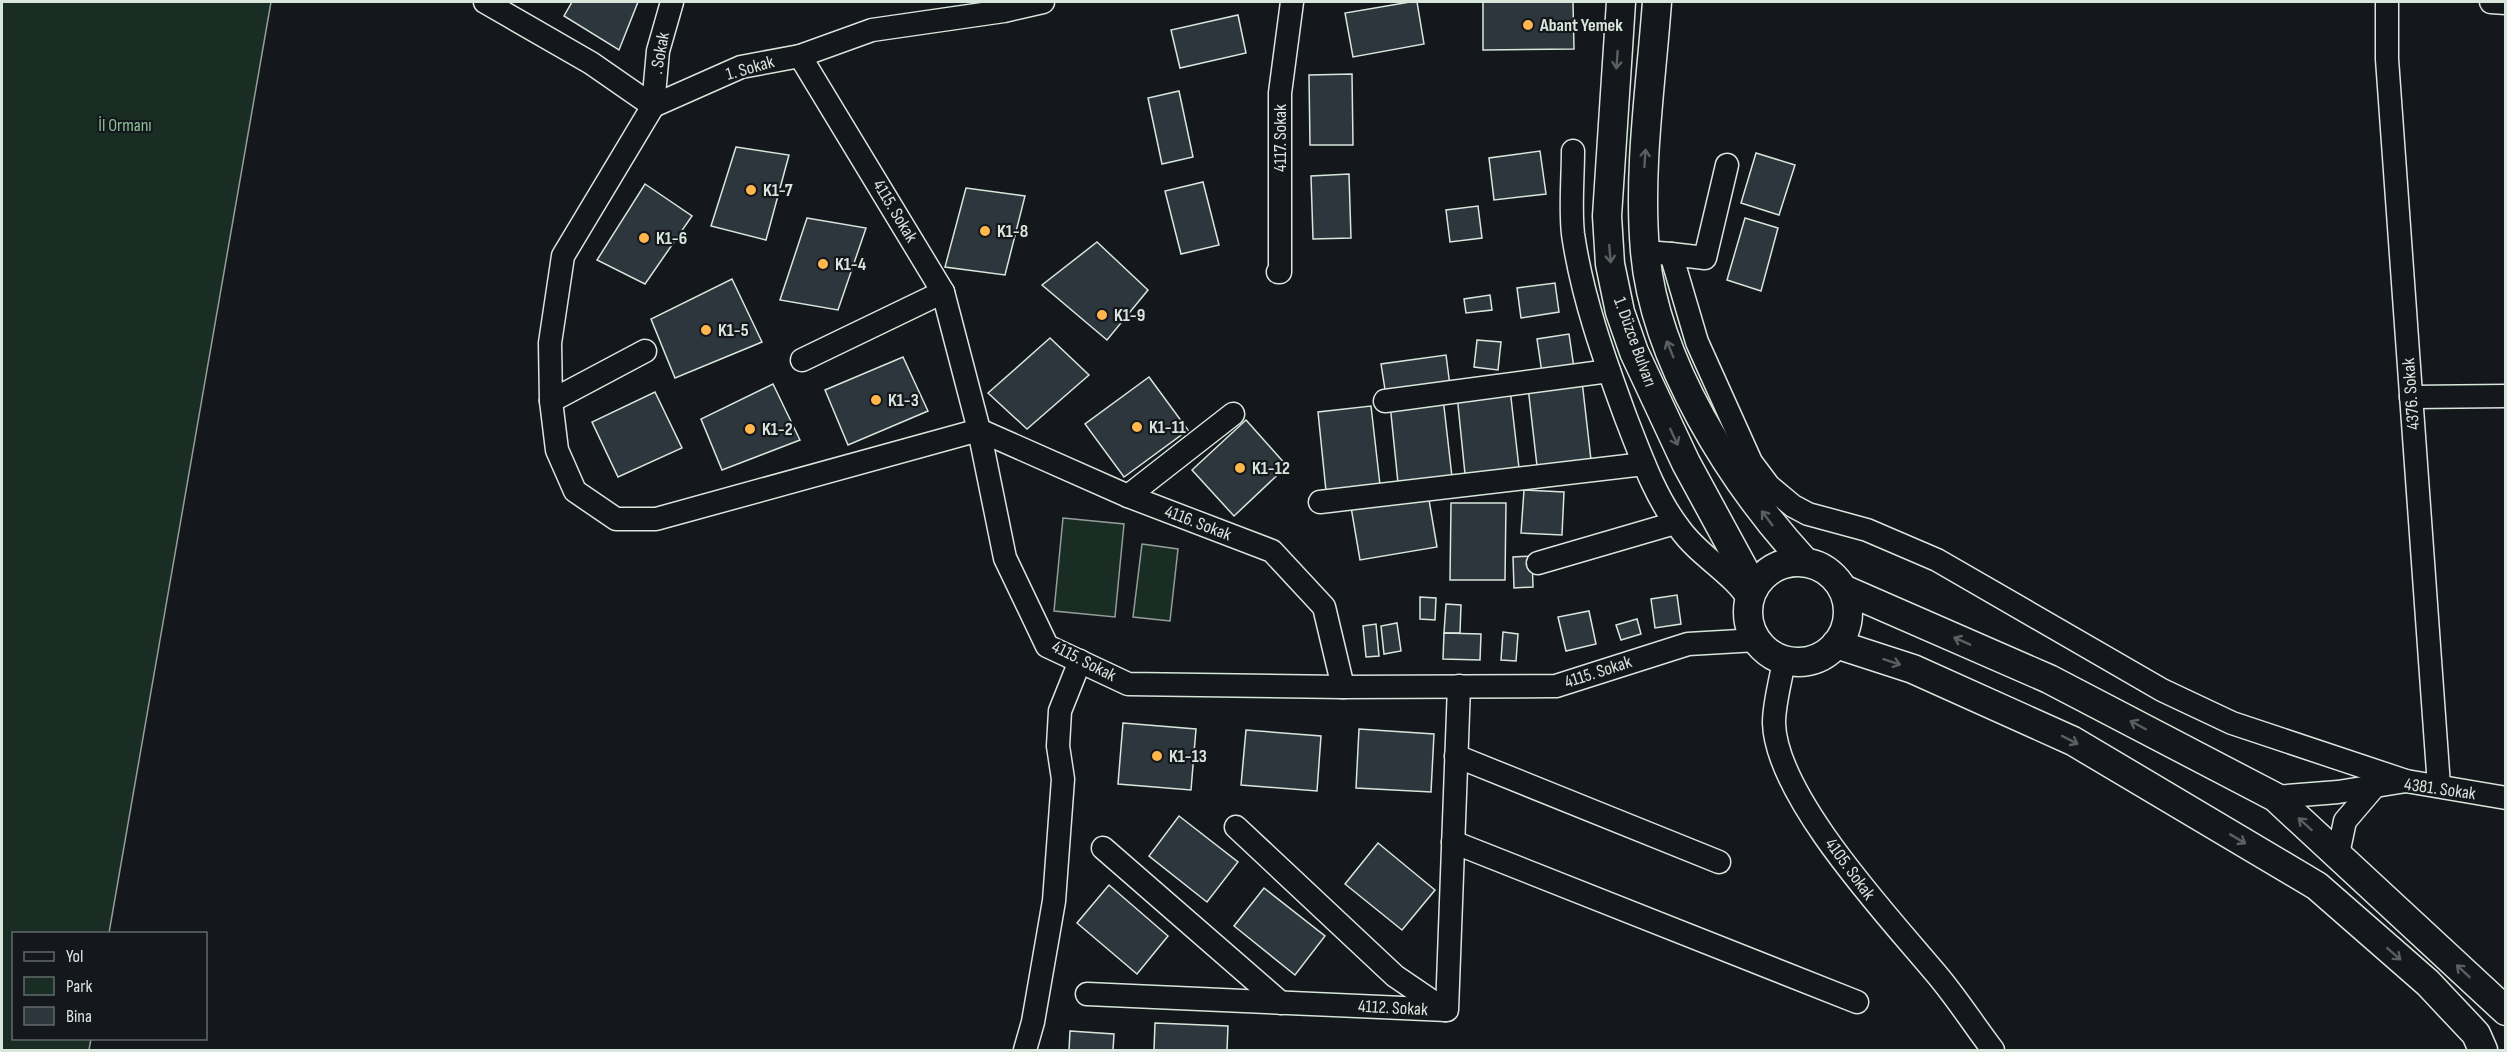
<svg xmlns="http://www.w3.org/2000/svg" width="2507" height="1052" font-family="'Sofia Sans Condensed',sans-serif">
<rect width="100%" height="100%" fill="#14181c"/>
<!-- green -->
<g fill="#1a2d24" stroke="#939e99" stroke-width="1.5">
<polygon points="2,2 271,2 109,933 14,934 14,1038 91,1039 89,1050 2,1050"/>
<polygon points="1063,518 1124,524 1115,617 1054,611"/>
<polygon points="1142,544 1178,549 1170,621 1133,617"/>
</g>
<!-- building -->
<g fill="#2c363c" stroke="#d8e6dc" stroke-width="1.5">
<polygon points="572,2 638,2 619,50 564,16"/>
<polygon points="1410,2 1417,2 1424,44 1353,57 1345,13"/>
<polygon points="1483,2 1573,2 1574,49 1483,50"/>
<polygon points="1238,15 1246,53 1180,68 1171,30"/>
<polygon points="1352,74 1353,145 1310,145 1309,75"/>
<polygon points="1179,91 1193,157 1162,164 1148,98"/>
<polygon points="736,147 789,155 766,240 711,226"/>
<polygon points="1540,151 1546,194 1494,200 1489,158"/>
<polygon points="1756,153 1795,165 1779,215 1741,203"/>
<polygon points="1349,174 1351,238 1313,239 1311,176"/>
<polygon points="1203,182 1219,245 1181,254 1165,191"/>
<polygon points="645,184 692,216 645,284 597,260"/>
<polygon points="966,188 1025,196 1005,275 945,267"/>
<polygon points="1478,206 1482,238 1450,242 1446,210"/>
<polygon points="807,218 866,228 838,310 780,300"/>
<polygon points="1745,218 1778,228 1761,291 1727,280"/>
<polygon points="1097,242 1148,290 1107,340 1042,285"/>
<polygon points="732,279 762,342 675,378 651,319"/>
<polygon points="1555,283 1559,312 1521,318 1517,288"/>
<polygon points="1490,295 1492,310 1466,313 1464,299"/>
<polygon points="1569,334 1574,368 1542,373 1537,339"/>
<polygon points="1050,338 1089,375 1027,429 988,393"/>
<polygon points="1477,340 1501,342 1498,370 1474,367"/>
<polygon points="1446,355 1450,386 1386,396 1381,364"/>
<polygon points="903,357 928,411 848,445 825,390"/>
<polygon points="1149,377 1188,430 1124,477 1085,424"/>
<polygon points="1582,381 1591,460 1537,466 1528,387"/>
<polygon points="773,384 800,440 722,470 701,419"/>
<polygon points="1510,389 1519,468 1465,474 1457,395"/>
<polygon points="655,392 682,448 618,477 592,422"/>
<polygon points="1443,398 1452,477 1398,483 1390,404"/>
<polygon points="1371,406 1380,485 1326,491 1318,412"/>
<polygon points="1246,420 1287,466 1234,516 1192,470"/>
<polygon points="1524,490 1564,492 1562,535 1521,533"/>
<polygon points="1428,494 1437,547 1360,560 1351,507"/>
<polygon points="1451,503 1506,503 1505,580 1450,580"/>
<polygon points="1532,556 1533,587 1514,588 1513,557"/>
<polygon points="1677,595 1681,624 1655,628 1651,599"/>
<polygon points="1420,597 1436,598 1435,620 1420,619"/>
<polygon points="1446,604 1461,605 1460,633 1444,633"/>
<polygon points="1589,611 1596,644 1566,651 1558,617"/>
<polygon points="1637,619 1641,634 1621,640 1616,625"/>
<polygon points="1397,623 1401,651 1384,654 1381,626"/>
<polygon points="1376,624 1379,656 1366,657 1363,626"/>
<polygon points="1503,632 1518,634 1516,661 1501,660"/>
<polygon points="1444,633 1481,634 1480,660 1443,659"/>
<polygon points="1123,723 1196,729 1191,790 1118,784"/>
<polygon points="1359,729 1434,734 1431,792 1356,788"/>
<polygon points="1246,730 1321,736 1317,791 1241,785"/>
<polygon points="1179,816 1238,862 1207,902 1149,856"/>
<polygon points="1378,843 1435,890 1402,930 1345,884"/>
<polygon points="1109,885 1168,936 1137,974 1077,923"/>
<polygon points="1264,888 1325,936 1295,975 1234,926"/>
<polygon points="1155,1023 1228,1026 1227,1050 1154,1050"/>
<polygon points="1070,1031 1114,1034 1113,1050 1069,1050"/>
</g>
<g fill="none" stroke-linecap="round" stroke-linejoin="round">
<!-- minor casing -->
<g stroke="#d8e6dc" stroke-width="25">
<g id="minor">
<polyline points="485,2 591,63 653,106 741,67 800,56 872,30 1004,11 1043,2"/>
<polyline points="672,2 658,51 653,106 563,256 550,343 551,401 557,450 575,491 616,519 656,519 979,430 1128,496 1272,551 1324,607 1343,687"/>
<polyline points="2387,2 2387,59 2439,786"/>
<polyline points="2491,2 2506,3"/>
<polyline points="800,56 943,292 979,430 1005,558 1047,646 1128,684 1343,687 1556,686 1688,644 1757,640"/>
<path d="M1573,151C1573,178 1570,207 1573,234C1582,297 1604,358 1626,418C1641,456 1655,497 1680,529C1699,556 1734,574 1750,601"/>
<polyline points="1645,252 1671,254 1697,342 1751,462 1769,486 1793,506 1808,514 1867,530 1937,560 2162,690 2232,723 2406,781"/>
<polyline points="1671,254 1705,258 1727,165"/>
<polyline points="1278,272 1280,272 1280,93 1292,2"/>
<polyline points="802,360 943,292"/>
<polyline points="2411,397 2506,396"/>
<polyline points="551,401 645,351"/>
<polyline points="1385,401 1609,371"/>
<polyline points="1128,496 1233,414"/>
<polyline points="1320,502 1644,464"/>
<polyline points="1538,563 1675,523"/>
<path d="M1784,660C1781,680 1774,703 1774,723C1776,796 1886,914 1933,970C1955,995 1973,1024 1993,1050"/>
<polyline points="1456,756 1719,862"/>
<polyline points="2275,797 2338,792 2406,781 2506,798"/>
<polyline points="1236,827 1395,976 1445,1010"/>
<polyline points="1453,842 1857,1002"/>
<polyline points="1103,848 1281,1003"/>
<polyline points="2338,854 2345,821 2374,787"/>
<polyline points="1087,994 1447,1010 1459,686"/>
<polyline points="1025,1050 1033,1022 1054,901 1063,779 1058,746 1060,711 1080,661"/>
</g>
</g>
<!-- major casing -->
<g stroke="#d8e6dc" stroke-width="31">
<g id="major">
<polyline points="1621,2 1607,216 1610,264 1620,312 1634,352 1686,463 1754,588"/>
<path d="M1657,2C1651,84 1638,169 1645,251C1654,360 1732,483 1805,562"/>
<circle cx="1798" cy="612" r="50"/>
<polyline points="1843,589 2049,679 2275,797 2506,1011"/>
<polyline points="1836,644 1913,669 2073,741 2317,886 2428,983 2476,1034 2483,1050"/>
</g>
</g>
<!-- minor -->
<use href="#minor" stroke="#14181c" stroke-width="22"/>
<!-- major -->
<use href="#major" stroke="#14181c" stroke-width="28"/>
</g>
<!-- one-way arrows -->
<defs><path id="oneway-shaft" d="M-6 0H5M1.5-3L5.5 0L1.5 3" fill="none" stroke-width="1.6" stroke-linecap="round" stroke-linejoin="round" transform="scale(1.5)"/></defs>
<g stroke="#59605f">
<use href="#oneway-shaft" transform="translate(1617 60) rotate(94)"/>
<use href="#oneway-shaft" transform="translate(1645 158) rotate(-86)"/>
<use href="#oneway-shaft" transform="translate(1610 254) rotate(85)"/>
<use href="#oneway-shaft" transform="translate(1670 349) rotate(-112)"/>
<use href="#oneway-shaft" transform="translate(1674 437) rotate(65)"/>
<use href="#oneway-shaft" transform="translate(1767 518) rotate(-127)"/>
<use href="#oneway-shaft" transform="translate(1962 641) rotate(-156)"/>
<use href="#oneway-shaft" transform="translate(1892 662) rotate(18)"/>
<use href="#oneway-shaft" transform="translate(2138 725) rotate(-152)"/>
<use href="#oneway-shaft" transform="translate(2070 740) rotate(27)"/>
<use href="#oneway-shaft" transform="translate(2305 824) rotate(-138)"/>
<use href="#oneway-shaft" transform="translate(2238 839) rotate(31)"/>
<use href="#oneway-shaft" transform="translate(2394 954) rotate(41)"/>
<use href="#oneway-shaft" transform="translate(2463 971) rotate(-137)"/>
</g>
<!-- markers -->
<g fill="#ffb74d" stroke="#14181c" stroke-width="2">
<circle cx="1528" cy="25" r="6"/>
<circle cx="751" cy="190" r="6"/>
<circle cx="985" cy="231" r="6"/>
<circle cx="644" cy="238" r="6"/>
<circle cx="823" cy="264" r="6"/>
<circle cx="1102" cy="315" r="6"/>
<circle cx="706" cy="330" r="6"/>
<circle cx="876" cy="400" r="6"/>
<circle cx="1137" cy="427" r="6"/>
<circle cx="750" cy="429" r="6"/>
<circle cx="1240" cy="468" r="6"/>
<circle cx="1157" cy="756" r="6"/>
</g>
<g text-anchor="middle" dominant-baseline="central" stroke-width="4.5" stroke-linejoin="round" paint-order="stroke">
<!-- poi labels -->
<g font-size="18" font-weight="bold" fill="#d8e6dc" stroke="#14181c" text-anchor="start">
<text x="1540" y="25">Abant Yemek</text>
<text x="763" y="190">K1-7</text>
<text x="997" y="231">K1-8</text>
<text x="656" y="238">K1-6</text>
<text x="835" y="264">K1-4</text>
<text x="1114" y="315">K1-9</text>
<text x="718" y="330">K1-5</text>
<text x="888" y="400">K1-3</text>
<text x="1149" y="427">K1-11</text>
<text x="762" y="429">K1-2</text>
<text x="1252" y="468">K1-12</text>
<text x="1169" y="756">K1-13</text>
</g>
<!-- street labels -->
<g font-size="18" fill="#d8e6dc" stroke="#14181c">
<text transform="translate(660 53) rotate(-80)">. Sokak</text>
<text transform="translate(750 68) rotate(-16)">1. Sokak</text>
<text transform="translate(1280 138) rotate(-90)">4117. Sokak</text>
<text transform="translate(895 211) rotate(59)">4115. Sokak</text>
<text transform="translate(1635 342) rotate(70)">1. Düzce Bulvarı</text>
<text transform="translate(2411 394) rotate(-94)">4376. Sokak</text>
<text transform="translate(1198 523) rotate(21)">4116. Sokak</text>
<text transform="translate(1084 661) rotate(27)">4115. Sokak</text>
<text transform="translate(1598 672) rotate(-18)">4115. Sokak</text>
<text transform="translate(2440 789) rotate(8)">4381. Sokak</text>
<text transform="translate(1850 869) rotate(54)">4105. Sokak</text>
<text transform="translate(1393 1008) rotate(3)">4112. Sokak</text>
</g>
<!-- park labels -->
<g font-size="18" fill="#8ac095" stroke="#14181c">
<text x="125" y="125">İl Ormanı</text>
</g>
</g>
<!-- border -->
<rect width="2507" height="1052" fill="none" stroke="#d8e6dc" stroke-width="6"/>
<!-- legend -->
<rect x="12" y="932" width="195" height="108" fill="#14181c" stroke="#626a69" stroke-width="1.5"/>
<rect x="24" y="952" width="30" height="9" fill="#14181c" stroke="#626a69" stroke-width="1.5"/>
<text x="66" y="962" font-size="18" fill="#d8e6dc">Yol</text>
<rect x="24" y="977" width="30" height="18" fill="#1a2d24" stroke="#626a69" stroke-width="1.5"/>
<text x="66" y="992" font-size="18" fill="#d8e6dc">Park</text>
<rect x="24" y="1007" width="30" height="18" fill="#2c363c" stroke="#626a69" stroke-width="1.5"/>
<text x="66" y="1022" font-size="18" fill="#d8e6dc">Bina</text>
</svg>
